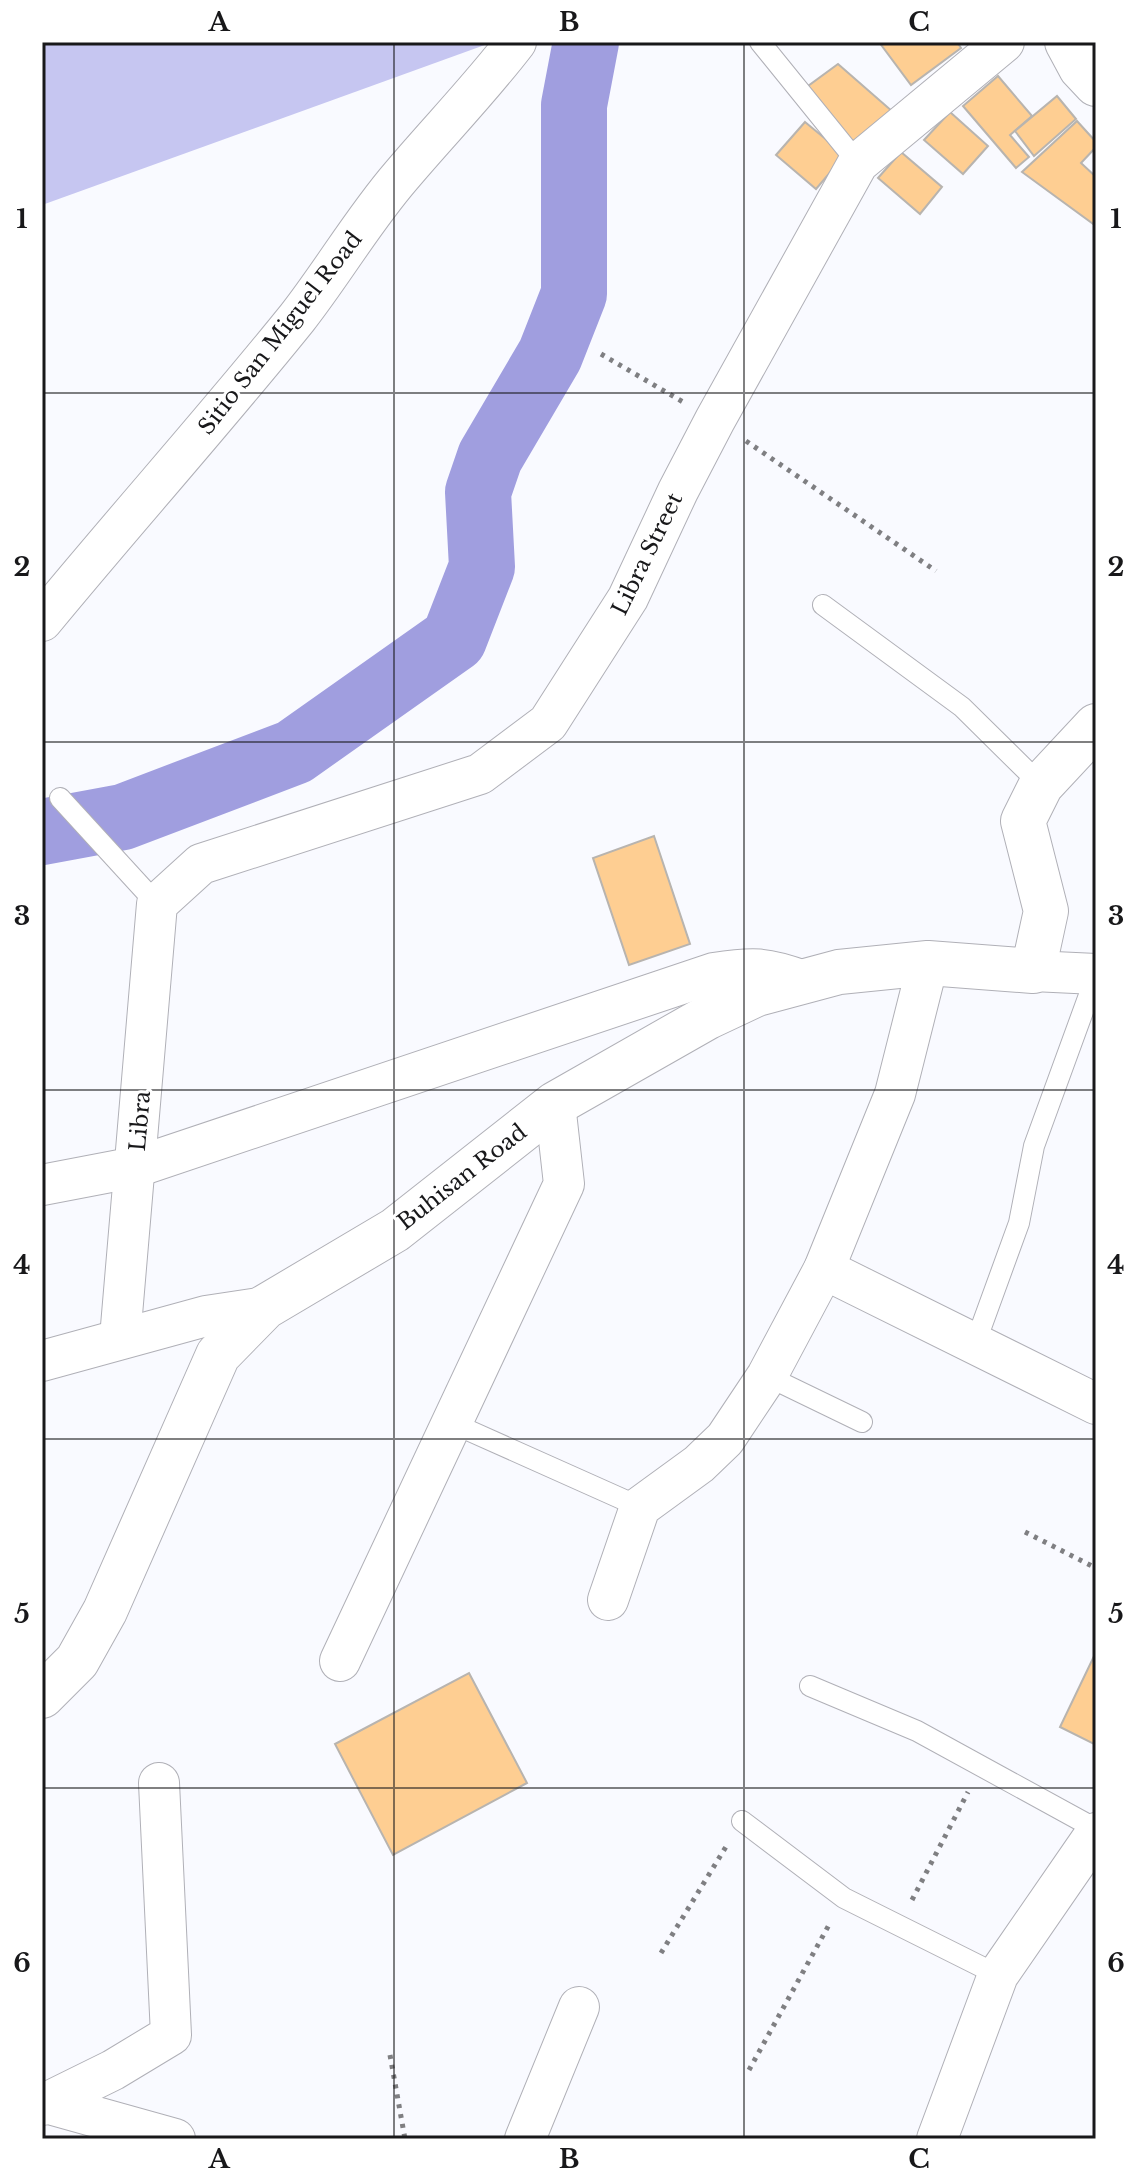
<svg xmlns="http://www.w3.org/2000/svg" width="1138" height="2181" font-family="'Libre Baskerville',serif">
<rect width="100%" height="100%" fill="#f9faff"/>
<!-- green -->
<polygon fill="#c6c6f1" points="42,42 493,42 42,205"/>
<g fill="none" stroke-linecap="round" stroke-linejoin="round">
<!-- river -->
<polyline stroke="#a09edf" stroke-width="66" points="42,832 123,817 294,752 454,639 482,567 478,492 490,457 550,355 574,294 574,105 586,42"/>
</g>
<!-- building -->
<g fill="#fece92" stroke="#b8b4af" stroke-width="2">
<polygon points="879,42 957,42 961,48 911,85"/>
<polygon points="838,64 893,112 856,149 804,89"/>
<polygon points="998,76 1032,116 1010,135 1029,157 1016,168 963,106"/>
<polygon points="1057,96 1076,119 1034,156 1015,131"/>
<polygon points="950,112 988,146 963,174 924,140"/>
<polygon points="1077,121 1096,142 1096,147 1081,163 1096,177 1096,226 1022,172"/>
<polygon points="805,122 845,155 816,189 776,155"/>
<polygon points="901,152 942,187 920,214 878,178"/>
<polygon points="654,836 690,944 629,965 593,858"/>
<polygon points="1096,1652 1096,1745 1060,1727"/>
<polygon points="469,1673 527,1783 393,1855 335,1744"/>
</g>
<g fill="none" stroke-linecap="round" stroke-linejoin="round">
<!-- service casing -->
<g stroke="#b0b0b7" stroke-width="22">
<g id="service">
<polyline points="760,42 858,163"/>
<polyline points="823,605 962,707 1041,785"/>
<polyline points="60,798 157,904"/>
<polyline points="975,1344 1019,1223 1034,1146 1096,976"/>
<polyline points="767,1376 862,1422"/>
<polyline points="452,1423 640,1507"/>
<polyline points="810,1686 917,1731 1096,1829"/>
<polyline points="742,1821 844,1898 998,1975"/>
</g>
</g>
<!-- minor casing -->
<g stroke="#b0b0b7" stroke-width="42">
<g id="minor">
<path d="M42,621C126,519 214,421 297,318C333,272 363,220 401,176C439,131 480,89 516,42"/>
<polyline points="1033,971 1096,974"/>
<path d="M42,1185L136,1167L714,973C753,967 766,967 804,981"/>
<polyline points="824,1269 1096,1404"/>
<polyline points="120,1338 157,904 201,864 480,774 548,723 628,598 678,491 715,420 858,163 1004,42"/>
<polyline points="42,1361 206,1316 265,1307"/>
<polyline points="608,1600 640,1507 699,1464 725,1439 767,1376 824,1269 895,1094 928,963"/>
<polyline points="340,1661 564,1184 555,1104"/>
<polyline points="46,2103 175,2139"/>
<polyline points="42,2105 113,2070 171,2035 159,1783"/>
<polyline points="525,2139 579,2007"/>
<polyline points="937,2139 998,1975 1096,1833"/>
</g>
</g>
<!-- tertiary casing -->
<g stroke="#b0b0b7" stroke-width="46">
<polyline id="tertiary" points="42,1696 77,1661 105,1611 218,1355 265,1307 395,1230 555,1104 708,1017 757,994 839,972 928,963 1033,971 1046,911 1023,821 1041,785 1096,726"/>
</g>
<!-- secondary casing -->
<g stroke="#b0b0b7" stroke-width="46">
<polyline id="secondary" points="1067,42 1081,68 1096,84"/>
</g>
<!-- path -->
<g stroke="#7f7f82" stroke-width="5" stroke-dasharray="4 6" stroke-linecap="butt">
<polyline points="601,354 683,402"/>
<polyline points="746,441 936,571"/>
<polyline points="1025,1532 1096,1568"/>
<polyline points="912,1900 968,1792"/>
<polyline points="661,1953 727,1845"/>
<polyline points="390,2055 405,2139"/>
<polyline points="749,2070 830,1923"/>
</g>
<!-- service -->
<use href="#service" stroke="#fff" stroke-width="20"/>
<!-- minor -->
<use href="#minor" stroke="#fff" stroke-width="40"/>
<!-- tertiary -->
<use href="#tertiary" stroke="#fff" stroke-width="44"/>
<!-- secondary -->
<use href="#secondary" stroke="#fff" stroke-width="44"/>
</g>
<!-- grid -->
<path fill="none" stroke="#18181a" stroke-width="2" stroke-opacity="0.55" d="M394,42V2139M744,42V2139M42,393H1096M42,742H1096M42,1090H1096M42,1439H1096M42,1788H1096"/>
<g text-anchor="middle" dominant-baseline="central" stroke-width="6" stroke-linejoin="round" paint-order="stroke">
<!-- street labels -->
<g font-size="22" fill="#18181a" stroke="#fff">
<text transform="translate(280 333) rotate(-52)">Sitio San Miguel Road</text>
<text transform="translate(647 554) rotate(-64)">Libra Street</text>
<text transform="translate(140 1121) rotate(-85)">Libra</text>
<text transform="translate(462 1177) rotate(-38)">Buhisan Road</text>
</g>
</g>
<!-- border -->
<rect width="1138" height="2181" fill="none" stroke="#ffffff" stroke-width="88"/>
<rect x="44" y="44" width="1050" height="2093" fill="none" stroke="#18181a" stroke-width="3"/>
<g font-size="26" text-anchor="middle" font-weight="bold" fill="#18181a">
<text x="219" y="31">A</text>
<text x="569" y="31">B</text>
<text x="919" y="31">C</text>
<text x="22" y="228">1</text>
<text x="1116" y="228">1</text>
<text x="22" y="576">2</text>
<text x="1116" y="576">2</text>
<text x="22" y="925">3</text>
<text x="1116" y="925">3</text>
<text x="22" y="1274">4</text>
<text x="1116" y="1274">4</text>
<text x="22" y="1623">5</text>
<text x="1116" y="1623">5</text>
<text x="22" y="1972">6</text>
<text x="1116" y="1972">6</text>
<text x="219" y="2168">A</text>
<text x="569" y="2168">B</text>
<text x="919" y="2168">C</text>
</g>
</svg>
